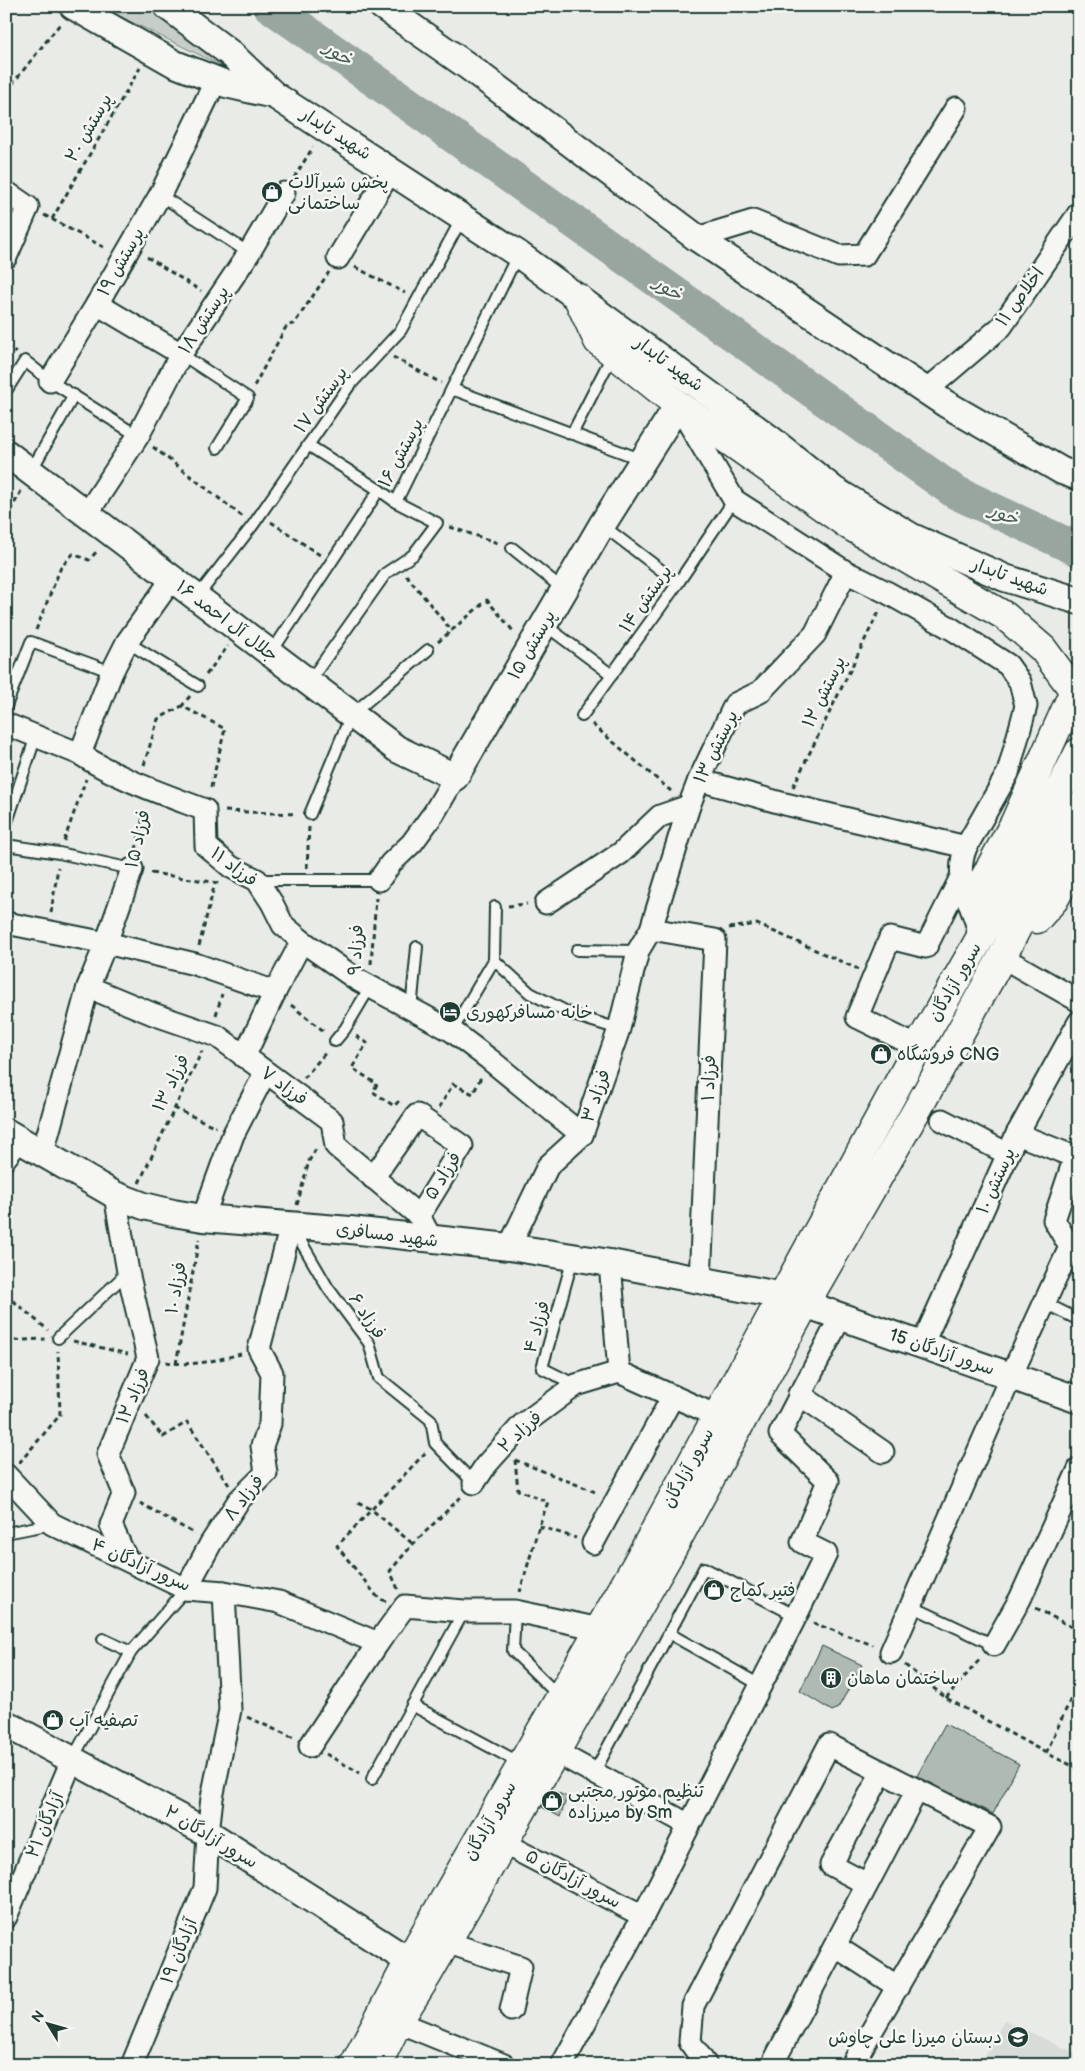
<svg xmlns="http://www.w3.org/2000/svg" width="1085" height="2071" font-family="'Balsamiq Sans','Playpen Sans Arabic',sans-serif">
<rect width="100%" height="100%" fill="#e9ebe7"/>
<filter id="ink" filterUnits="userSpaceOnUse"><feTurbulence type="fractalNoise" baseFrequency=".02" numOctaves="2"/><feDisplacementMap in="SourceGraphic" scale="10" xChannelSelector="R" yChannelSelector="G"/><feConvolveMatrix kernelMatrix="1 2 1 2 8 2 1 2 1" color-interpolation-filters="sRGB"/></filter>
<g filter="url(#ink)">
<!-- built -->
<polygon fill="#d8dcd8" points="1004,2020 1079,2055 1079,2065 979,2065"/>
<!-- green -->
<polygon fill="#c7cec9" stroke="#73867e" points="101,6 145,6 239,74 111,12"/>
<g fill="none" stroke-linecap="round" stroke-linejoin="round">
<!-- river -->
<polyline stroke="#99a6a0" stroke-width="34" points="270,6 955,492 1079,550"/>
</g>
<!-- building -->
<g fill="#b0bab5" stroke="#1f3d34">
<polygon points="822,1646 862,1665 838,1708 832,1711 800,1691"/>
<polygon points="945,1724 1019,1764 993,1814 917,1776"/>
<polygon points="552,1790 567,1797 560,1817 542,1807"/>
</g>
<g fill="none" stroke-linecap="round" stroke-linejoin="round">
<!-- service casing -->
<g stroke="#1f3d34" stroke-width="14">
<g id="service">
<polyline points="160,195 249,253"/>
<polyline points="181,354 248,398 217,448"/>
<polyline points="452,389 643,460"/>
<polyline points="6,391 25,361 50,381 138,436"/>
<polyline points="572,434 613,354"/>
<polyline points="308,445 379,490"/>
<polyline points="31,471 74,395"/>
<polyline points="602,525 678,583"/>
<polyline points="512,548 563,589"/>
<polyline points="197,597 253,525 349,386 401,330 462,218"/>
<polyline points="545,625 612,675"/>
<polyline points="127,642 198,686"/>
<polyline points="271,653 379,490 396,502 518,254"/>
<polyline points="309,682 386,573 413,555 437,523 396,502"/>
<polyline points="6,706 31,642 112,672"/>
<polyline points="582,716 678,583 734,500"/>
<polyline points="310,814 351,715 428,650"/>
<polyline points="6,825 36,736"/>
<polyline points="6,845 59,853 132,869"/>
<polyline points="258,880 379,880"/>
<polyline points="577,950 638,951"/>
<polyline points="494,960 530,993 573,1015 619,1029"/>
<polyline points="411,1010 417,947"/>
<polyline points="452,1031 494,960 495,907"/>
<polyline points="335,1041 345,1029 370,987"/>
<polyline points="6,1166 24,1143"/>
<polyline points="293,1228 328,1288 369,1343 379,1378 431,1420 435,1443 474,1483"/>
<polyline points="573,1258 542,1368 576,1385"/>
<polyline points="1045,1303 1079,1320"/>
<polyline points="58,1338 128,1272"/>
<polyline points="6,1533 52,1524"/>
<polyline points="911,1606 994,1645"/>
<polyline points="515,1611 513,1651 560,1697"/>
<polyline points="670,1634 760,1685"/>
<polyline points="103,1639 131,1652"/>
<polyline points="412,1705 522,1764"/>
<polyline points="72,1760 131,1652 186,1589"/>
<polyline points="594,1773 704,1568 796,1616"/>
<polyline points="372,1779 464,1611"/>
</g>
</g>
<!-- minor casing -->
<g stroke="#1f3d34" stroke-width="25">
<g id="minor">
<polyline points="6,192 28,207 6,257"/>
<polyline points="697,238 753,221 839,256 864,255 956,108"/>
<polyline points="338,258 391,170"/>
<polyline points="97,304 181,354"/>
<polyline points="50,381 97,304 160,195 216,80"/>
<polyline points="927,390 1001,327 1079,213"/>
<path d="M681,410L734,500L846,572L888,593L952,629L1008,665L1020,682L1026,706L1008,773L966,847C954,878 968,896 977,925"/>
<polyline points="87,514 138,436 181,354 249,253 284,193"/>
<path d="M172,579L127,642L112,672L80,754C118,779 163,794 205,810L206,846L231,867L257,880L272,903L283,925L302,941L356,979L452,1031L489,1059L582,1135"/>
<polyline points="6,724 80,754"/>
<polyline points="699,780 785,804 966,847"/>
<polyline points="379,880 391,863 412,843 434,813 455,777"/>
<polyline points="546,903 621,853 660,816 689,806"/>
<polyline points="6,923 106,943 195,964 275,992"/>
<polyline points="651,929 715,940 700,1281"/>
<polyline points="1002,957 1079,1001"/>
<polyline points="88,987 153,1014 217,1036 332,1121 336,1146 419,1216 432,1240"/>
<polyline points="918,1047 857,1017 890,938 926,947 960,879"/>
<polyline points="244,1057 275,992 302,941"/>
<polyline points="942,1120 1008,1154"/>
<polyline points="43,1152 88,987 106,943 132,869"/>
<polyline points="373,1178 417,1115 462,1146 419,1216"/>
<polyline points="115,1195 128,1272 148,1358 108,1454 124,1493 111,1525 126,1558"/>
<polyline points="203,1218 233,1135 265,1073"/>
<polyline points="509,1247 548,1166 582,1135 619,1029 638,951 651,929 689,806 699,780 735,704 760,692 815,634 846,572"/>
<polyline points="922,1345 1017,1134 1079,1022"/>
<polyline points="619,1372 717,1416"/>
<polyline points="799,1394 883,1452"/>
<polyline points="6,1475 52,1524 186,1589 224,1592 279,1602 378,1643 405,1606 464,1611 515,1611 600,1629"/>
<polyline points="474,1483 486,1465 522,1425 576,1385 619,1372 610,1263"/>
<polyline points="593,1543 673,1396"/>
<polyline points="186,1589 211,1543 239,1500 266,1473 262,1446 270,1424 272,1373 259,1349 291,1225"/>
<polyline points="994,1645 1020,1599 1079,1469"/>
<polyline points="891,1652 1011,1376 1070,1247 1054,1220 1075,1157 1017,1134"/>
<polyline points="310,1746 378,1643"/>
<polyline points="556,1752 689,1825"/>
<polyline points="503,1843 643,1916"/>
<polyline points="867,1884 831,1865 882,1772"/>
<polyline points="6,1917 72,1760"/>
<polyline points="446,1942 521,1967 511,2010"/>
<polyline points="835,1946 898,1987"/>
<polyline points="398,2022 504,2065"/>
<polyline points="132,2065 205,1888 208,1833 212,1798 230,1710 224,1592"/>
<polyline points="562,2065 643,1916 796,1616 826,1554 802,1542 828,1481 780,1434 841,1316"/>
<polyline points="706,2065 690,2042 693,2006 829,1745 990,1827 852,2065"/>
<polyline points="772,2065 917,1790"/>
</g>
</g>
<!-- tertiary casing -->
<g stroke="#1f3d34" stroke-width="30">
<g id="tertiary">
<polyline points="73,6 175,64 226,84 274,95 231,54 167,6"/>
<polyline points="382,6 469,67 697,238 946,404 1062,471 1079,477"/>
<polyline points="274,95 518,254 769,438 834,490 912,537 1005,578 1079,601"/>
<polyline points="6,453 397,749 455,777 602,525 678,405"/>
<polyline points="6,1132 115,1195 144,1206 173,1213 203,1218 350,1230 509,1247 610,1263 783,1296"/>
<polyline points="805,1304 1079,1400"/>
<polyline points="6,1724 208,1833 409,1961"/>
</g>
</g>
<!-- secondary casing -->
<g stroke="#1f3d34" stroke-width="31">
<g id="secondary">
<polyline points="578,298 598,341 678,405 850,526 1005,616 1043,649 1074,691 1014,824 983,881 981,932"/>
<polyline points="1037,919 1054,900 1079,855"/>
<polyline points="354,2065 409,1961 636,1565 918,1047 1019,870 1079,752"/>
<polyline points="377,2065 398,2022 428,1974 671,1551 805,1304 918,1108 1002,957 1079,807"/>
</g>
</g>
<!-- path -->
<g stroke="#1f3d34" stroke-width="3" stroke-dasharray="5 4" stroke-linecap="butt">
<polyline points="6,92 60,24"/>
<polyline points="294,178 313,147"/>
<polyline points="44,215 107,249"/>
<polyline points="52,219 140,68"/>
<polyline points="147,257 201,291"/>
<polyline points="355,267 405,293"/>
<polyline points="6,346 16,353"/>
<polyline points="393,357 441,383"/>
<polyline points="254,386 287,325 294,324 329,272"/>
<polyline points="153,447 243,517"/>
<polyline points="6,519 21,491"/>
<polyline points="271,522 320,555"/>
<polyline points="450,527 501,544"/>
<polyline points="406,575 452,631"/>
<polyline points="36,630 61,567 73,554 89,560 98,550"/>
<polyline points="438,642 487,600 514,632"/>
<polyline points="206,675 228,646"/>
<polyline points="190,696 182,706 225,729 210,791"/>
<polyline points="592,724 671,791"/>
<polyline points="144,765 158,719 182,706"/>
<polyline points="793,787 880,609"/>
<polyline points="225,811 296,814"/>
<polyline points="64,841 86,779"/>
<polyline points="136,850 145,807"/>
<polyline points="307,868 309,827"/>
<polyline points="151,873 219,883"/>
<polyline points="508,906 527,904"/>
<polyline points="51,913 58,867"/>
<polyline points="729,928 757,924 858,969"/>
<polyline points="199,946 215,883"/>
<polyline points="371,964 376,898"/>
<polyline points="291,1005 325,1032"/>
<polyline points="216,1015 222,994"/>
<polyline points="356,1036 367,1043 352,1068 377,1084 373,1092 394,1106 398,1102 402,1105"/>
<polyline points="304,1078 327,1051"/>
<polyline points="174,1108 216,1127"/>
<polyline points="439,1108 453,1084 473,1094 481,1077"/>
<polyline points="139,1183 202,1051"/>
<polyline points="297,1205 309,1161 317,1147"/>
<polyline points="6,1295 48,1330"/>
<polyline points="6,1341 45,1339"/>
<polyline points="73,1341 128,1354"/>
<path d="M166,1362C192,1367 216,1360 241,1354"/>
<polyline points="176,1364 199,1239"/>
<polyline points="146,1416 163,1437 187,1422 229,1485"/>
<polyline points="515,1460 598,1493"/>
<polyline points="515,1460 518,1490 548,1502 539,1526 520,1592"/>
<polyline points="19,1463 60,1415 58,1351"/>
<polyline points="358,1502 371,1509 413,1544"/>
<polyline points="140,1503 195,1534"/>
<polyline points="539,1526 576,1538"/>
<polyline points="398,1589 390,1571 413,1544 461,1497"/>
<polyline points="386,1601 379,1599 337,1546 426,1452"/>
<polyline points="1036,1608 1079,1631"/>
<polyline points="813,1623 873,1645"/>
<polyline points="905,1665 946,1698 1046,1753 1079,1769"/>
<polyline points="946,1698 981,1658"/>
<polyline points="247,1717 294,1738"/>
<polyline points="1046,1753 1079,1681"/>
<polyline points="326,1754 360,1773"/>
</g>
<!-- service -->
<use href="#service" stroke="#f6f6f2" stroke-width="10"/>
<!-- minor -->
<use href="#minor" stroke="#f6f6f2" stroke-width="21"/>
<!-- tertiary -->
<use href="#tertiary" stroke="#f6f6f2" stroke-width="26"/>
<!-- secondary -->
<use href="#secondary" stroke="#f6f6f2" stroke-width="28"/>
</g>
</g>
<!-- icons -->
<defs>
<g id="shop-disc" transform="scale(1.125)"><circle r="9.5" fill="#1f3d34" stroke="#f6f6f2"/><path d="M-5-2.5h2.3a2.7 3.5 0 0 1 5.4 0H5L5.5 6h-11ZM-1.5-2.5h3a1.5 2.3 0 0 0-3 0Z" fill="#fff"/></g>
<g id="hotel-disc" transform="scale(1.125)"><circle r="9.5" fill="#1f3d34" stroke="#f6f6f2"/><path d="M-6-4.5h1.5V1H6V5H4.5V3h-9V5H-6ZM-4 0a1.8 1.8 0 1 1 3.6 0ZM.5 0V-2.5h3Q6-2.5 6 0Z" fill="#fff"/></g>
<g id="building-disc" transform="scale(1.125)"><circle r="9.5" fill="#1f3d34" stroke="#f6f6f2"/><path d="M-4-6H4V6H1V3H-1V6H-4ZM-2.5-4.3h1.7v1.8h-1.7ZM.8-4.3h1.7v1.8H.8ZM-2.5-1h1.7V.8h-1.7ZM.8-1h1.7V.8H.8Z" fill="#fff"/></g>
<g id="school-disc" transform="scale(1.125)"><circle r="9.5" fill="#1f3d34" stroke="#f6f6f2"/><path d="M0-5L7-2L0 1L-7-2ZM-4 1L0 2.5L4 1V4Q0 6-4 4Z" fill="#fff"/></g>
</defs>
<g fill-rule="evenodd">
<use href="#shop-disc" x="272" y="192"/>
<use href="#hotel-disc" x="450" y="1012"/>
<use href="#shop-disc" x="881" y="1054"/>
<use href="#shop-disc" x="714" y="1590"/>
<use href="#building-disc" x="831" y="1678"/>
<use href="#shop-disc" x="53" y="1720"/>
<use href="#shop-disc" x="552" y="1801"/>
<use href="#school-disc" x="1018" y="2037"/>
</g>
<g text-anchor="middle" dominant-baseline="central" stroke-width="5" stroke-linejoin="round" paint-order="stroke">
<!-- street labels -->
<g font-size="18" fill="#1f3d34" stroke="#f6f6f2">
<text transform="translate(89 128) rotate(-60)">پرستش ۲۰</text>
<text transform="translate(336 134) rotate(33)">شهید تابدار</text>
<text transform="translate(121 262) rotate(-60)">پرستش ۱۹</text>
<text transform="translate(1020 297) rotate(-54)">اخلاص ۱۱</text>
<text transform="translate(204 320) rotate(-57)">پرستش ۱۸</text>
<text transform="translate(669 364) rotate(36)">شهید تابدار</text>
<text transform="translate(321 400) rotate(-54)">پرستش ۱۷</text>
<text transform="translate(401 453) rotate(-62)">پرستش ۱۶</text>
<text transform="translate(1010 577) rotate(20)">شهید تابدار</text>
<text transform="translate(646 599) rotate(-55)">پرستش ۱۴</text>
<text transform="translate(227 621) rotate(37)">جلال آل احمد ۱۶</text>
<text transform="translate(532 645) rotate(-60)">پرستش ۱۵</text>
<text transform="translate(824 692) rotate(-64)">پرستش ۱۲</text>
<text transform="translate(716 747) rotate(-64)">پرستش ۱۳</text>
<text transform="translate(138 839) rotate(-77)">فرزاد ۱۵</text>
<text transform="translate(234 867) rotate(37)">فرزاد ۱۱</text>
<text transform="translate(356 950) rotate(-87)">فرزاد ۹</text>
<text transform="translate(955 982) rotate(-60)">سرور آزادگان</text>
<text transform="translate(709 1078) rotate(-88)">فرزاد ۱</text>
<text transform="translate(171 1083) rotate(-64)">فرزاد ۱۳</text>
<text transform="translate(284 1086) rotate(36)">فرزاد ۷</text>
<text transform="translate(596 1096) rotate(-71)">فرزاد ۳</text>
<text transform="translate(443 1176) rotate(-58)">فرزاد ۵</text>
<text transform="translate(996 1181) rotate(-66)">پرستش ۱۰</text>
<text transform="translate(387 1235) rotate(7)">شهید مسافری</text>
<text transform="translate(176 1288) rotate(-80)">فرزاد ۱۰</text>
<text transform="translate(367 1316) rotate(56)">فرزاد ۶</text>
<text transform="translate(537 1327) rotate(-74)">فرزاد ۴</text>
<text transform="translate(942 1352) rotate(19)">سرور آزادگان 15</text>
<text transform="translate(133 1396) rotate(-67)">فرزاد ۱۲</text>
<text transform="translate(520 1432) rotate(-43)">فرزاد ۲</text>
<text transform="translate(688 1468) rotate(-61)">سرور آزادگان</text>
<text transform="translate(244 1498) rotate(-52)">فرزاد ۸</text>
<text transform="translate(141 1565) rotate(24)">سرور آزادگان ۴</text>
<text transform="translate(490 1821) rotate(-60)">سرور آزادگان</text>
<text transform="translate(45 1825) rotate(-67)">آزادگان ۲۱</text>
<text transform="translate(211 1837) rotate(31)">سرور آزادگان ۲</text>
<text transform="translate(573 1879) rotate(28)">سرور آزادگان ۵</text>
<text transform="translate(179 1951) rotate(-68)">آزادگان ۱۹</text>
</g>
<!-- poi labels -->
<g font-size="18" fill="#1f3d34" stroke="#f6f6f2" text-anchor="start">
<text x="288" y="182">پخش شیرآلات<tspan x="288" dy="21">ساختمانی</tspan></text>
<text x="466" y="1012">خانه مسافرکهوری</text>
<text x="897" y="1054">فروشگاه CNG</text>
<text x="730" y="1590">فتیر کماج</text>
<text x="847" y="1678">ساختمان ماهان</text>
<text x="69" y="1720">تصفیه آب</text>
<text x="568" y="1791">تنظیم موتور مجتبی<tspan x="568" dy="21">میرزاده by Sm</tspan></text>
<text x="1002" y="2037" text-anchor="end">دبستان میرزا علی چاوش</text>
</g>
<!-- water labels -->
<g font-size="19" font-style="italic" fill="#445c54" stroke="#f6f6f2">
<text transform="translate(338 54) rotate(35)">خور</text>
<text transform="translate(668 289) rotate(35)">خور</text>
<text transform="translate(1004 515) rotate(25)">خور</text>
</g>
</g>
<!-- margin -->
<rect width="1085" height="2071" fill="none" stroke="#f6f6f2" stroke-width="25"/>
<rect x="12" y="12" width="1060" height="2046" fill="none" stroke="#1f3d34" stroke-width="2" filter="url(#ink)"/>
<!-- north arrow -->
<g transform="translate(48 2024) rotate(307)" stroke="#f6f6f2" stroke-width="4" paint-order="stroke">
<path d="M0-4L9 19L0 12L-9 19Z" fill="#1f3d34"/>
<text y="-8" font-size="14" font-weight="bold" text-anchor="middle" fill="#1f3d34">N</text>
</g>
</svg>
